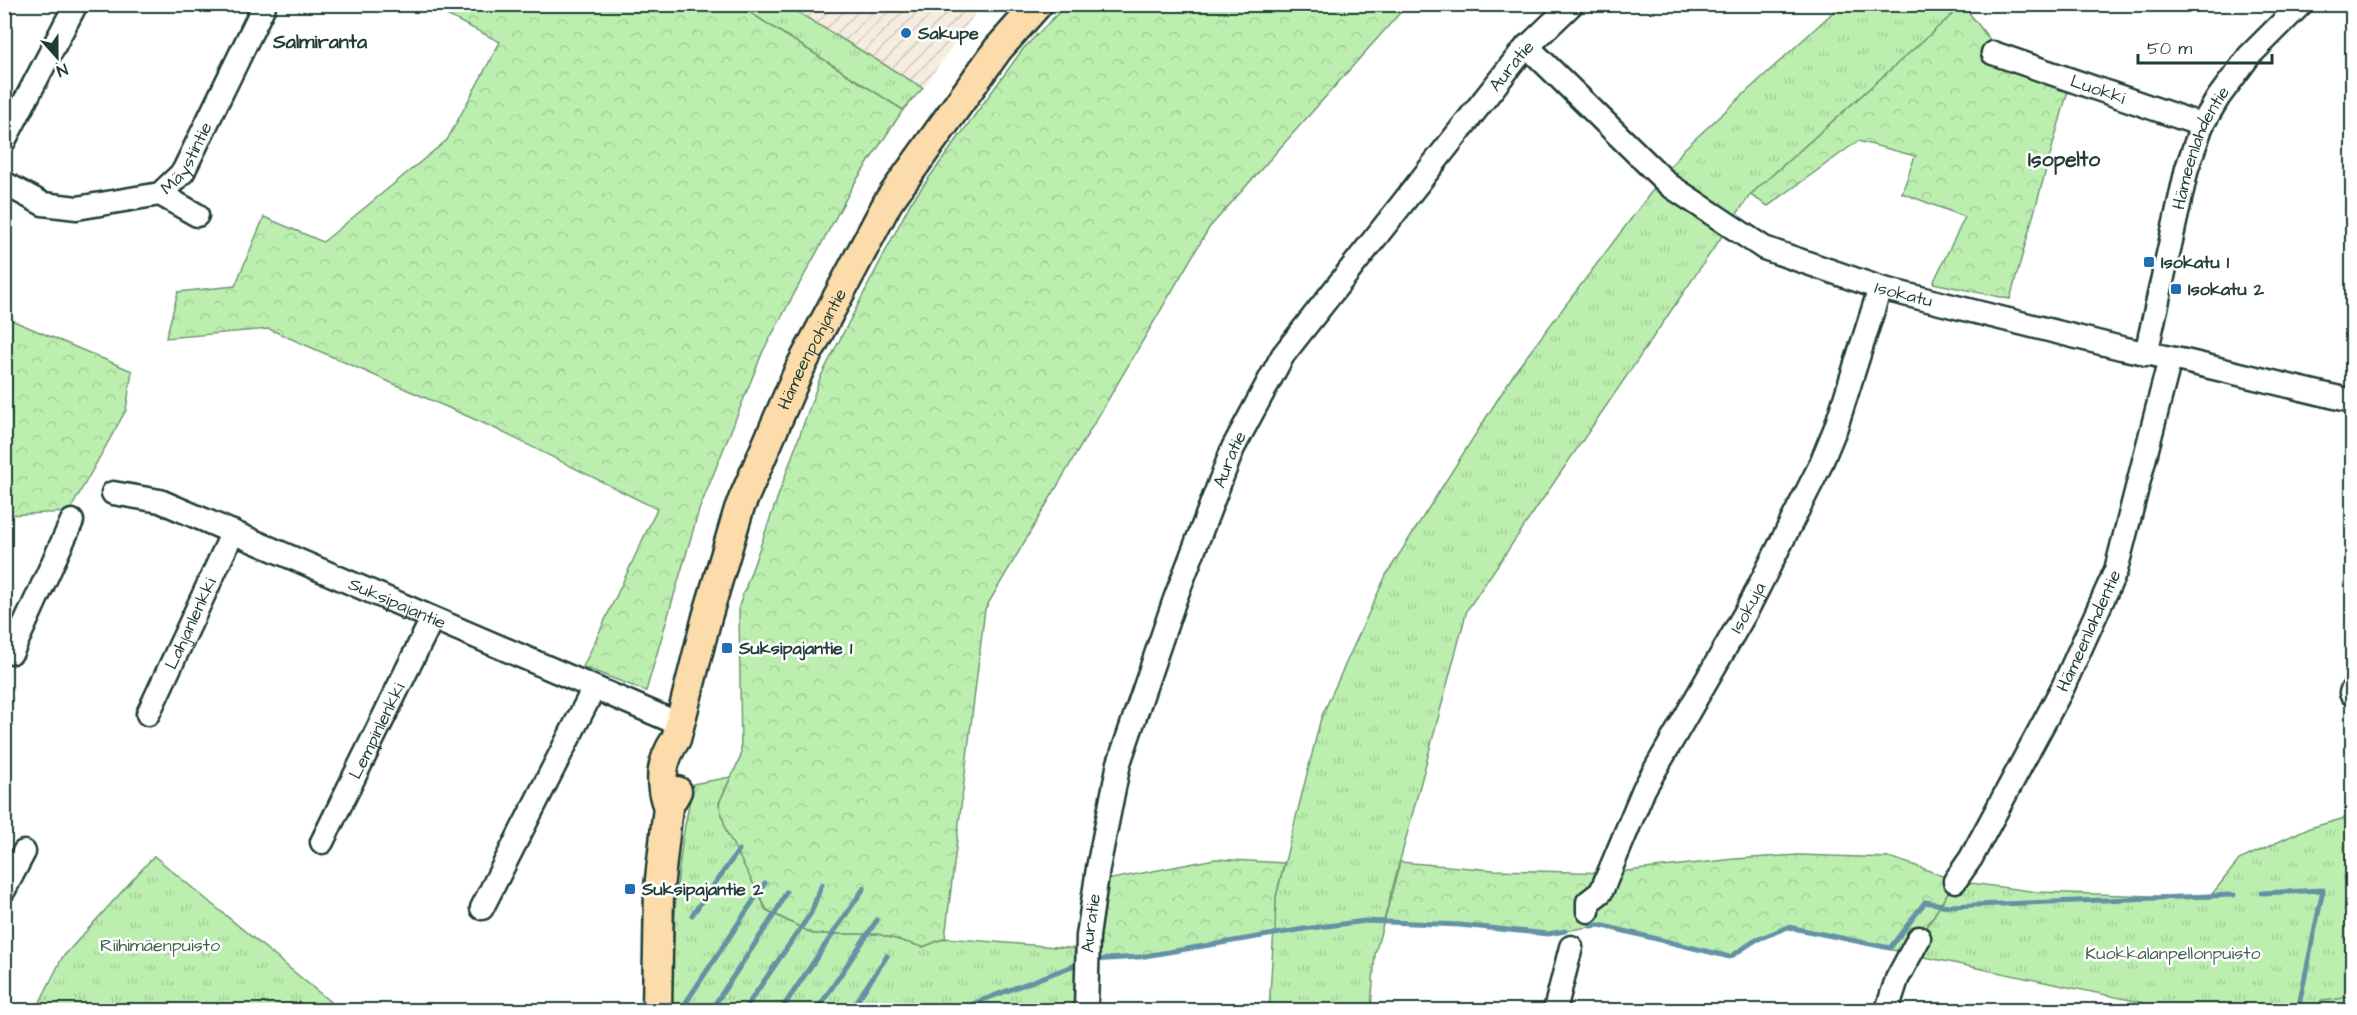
<svg xmlns="http://www.w3.org/2000/svg" width="2357" height="1015" font-family="'Architects Daughter',sans-serif">
<defs>
<pattern id="industrial-furrows" width="10" height="10" patternUnits="userSpaceOnUse" patternTransform="scale(1.5)"><rect width="10" height="10" fill="#f6ecdf"/><path d="M-1 1l2-2M0 10L10 0M9 11l2-2" fill="none" stroke="#d2cbc0"/></pattern>
<pattern id="grass-tufts" width="24" height="20" patternUnits="userSpaceOnUse" patternTransform="scale(1.5)"><rect width="24" height="20" fill="#bcefaf"/><path d="M3 7l-1-3M5 7V3M7 7l1-3M15 17l-1-3M17 17v-4M19 17l1-3" fill="none" stroke="#a1ce97"/></pattern>
<pattern id="forest-crowns" width="20" height="18" patternUnits="userSpaceOnUse" patternTransform="scale(1.5)"><rect width="20" height="18" fill="#bcefaf"/><path d="M2 6a3 3 0 1 1 6 0M12 15a3 3 0 1 1 6 0" fill="none" stroke="#a1ce97"/></pattern>
</defs>
<rect width="100%" height="100%" fill="#fff"/>
<filter id="ink" filterUnits="userSpaceOnUse"><feTurbulence type="fractalNoise" baseFrequency=".0167" numOctaves="2"/><feDisplacementMap in="SourceGraphic" scale="12" xChannelSelector="R" yChannelSelector="G"/><feConvolveMatrix kernelMatrix="1 2 1 2 8 2 1 2 1" color-interpolation-filters="sRGB"/></filter>
<g filter="url(#ink)">
<!-- industrial -->
<polygon fill="url(#industrial-furrows)" points="786,5 981,5 923,88"/>
<!-- grass -->
<g fill="url(#grass-tufts)" stroke="#6e9672" stroke-width="1.5">
<polygon points="738,5 786,5 923,88 903,110"/>
<polygon points="1841,5 1963,5 1750,195 1467,610 1375,954 1371,1010 1269,1010 1276,897 1321,718 1386,575 1517,369 1684,149"/>
<polygon points="731,777 719,803 766,910 813,934 878,934 923,947 945,938 1081,949 1079,1010 670,1010 676,894 683,836 693,784"/>
<polygon points="2352,813 2352,1010 2145,1010 2145,1003 1910,954 1955,881 2038,892 2209,898 2239,860 2306,829 2345,818"/>
<polygon points="154,856 340,1010 36,1010 62,958"/>
</g>
<!-- forest -->
<g fill="url(#forest-crowns)" stroke="#6e9672" stroke-width="1.5">
<polygon points="427,5 738,5 903,110 854,184 763,351 699,510 646,691 583,667 657,509 492,427 269,329 166,338 178,292 235,286 264,217 323,242 447,140 500,42"/>
<polygon points="1066,5 1407,5 1209,228 985,609 945,938 923,947 878,934 813,934 767,910 726,831 719,803 741,756 739,606 820,378 910,204 1023,49"/>
<polygon points="1963,5 1991,41 1984,61 2069,87 2010,299 1933,283 1965,217 1902,193 1915,156 1858,141 1768,206 1750,195"/>
<polygon points="4,317 132,371 126,410 69,512 5,515"/>
<polygon points="1798,855 1892,858 1922,868 1955,881 1910,954 1788,927 1756,940 1730,957 1600,925 1548,934 1460,925 1384,922 1400,862 1494,870 1609,873 1735,859"/>
<polygon points="1215,859 1284,863 1276,897 1275,934 1139,957 1098,960 1096,882"/>
<polygon points="2352,997 2352,1010 2309,1010 2322,1001"/>
</g>
<g fill="none" stroke-linecap="round" stroke-linejoin="round">
<!-- stream -->
<g stroke="#6392a5" stroke-width="5">
<polyline points="2262,893 2323,890 2298,1010"/>
<polyline points="692,915 739,850"/>
<polyline points="1591,926 1600,925 1730,957 1756,940 1788,927 1890,948 1925,902 1948,906 2234,895"/>
<polyline points="1092,960 1139,957 1304,929 1365,921 1460,925 1548,934 1565,931"/>
<polyline points="681,1010 765,883"/>
<polyline points="711,1010 776,912 786,892"/>
<polyline points="744,1010 811,913 822,884"/>
<polyline points="781,1010 864,888"/>
<polyline points="817,1010 877,920"/>
<polyline points="851,1010 887,956"/>
<polyline points="962,1010 975,1003 1083,962"/>
</g>
<!-- minor casing -->
<g stroke="#1f3d34" stroke-width="27">
<g id="minor">
<path id="s1" d="M1527,46L1669,185L1764,248L1880,288L2121,348L2185,361L2352,401"/>
<path id="s2" d="M1993,53L2202,125"/>
<polyline points="4,141 76,4"/>
<path id="s3" d="M4,183L43,204L77,208L160,194L183,172L264,6L261,4"/>
<polyline points="160,194 197,215"/>
<path id="s4" d="M2146,354L2187,168L2202,125L2218,98L2249,56L2301,4"/>
<path id="s5" d="M113,493L160,501L679,724"/>
<polyline points="12,652 72,521"/>
<polyline points="2351,693 2352,690"/>
<path id="s6" d="M148,714L233,532"/>
<path id="s7" d="M322,842L432,619"/>
<path id="s8" d="M1955,881L1971,858L2063,687L2116,570L2170,359"/>
<polyline points="4,890 24,852"/>
<polyline points="482,908 594,688"/>
<path id="s9" d="M1588,911V902L1601,892L1644,789L1747,610L1819,468L1836,427L1880,288"/>
<path id="s10" d="M1086,1010L1088,936L1098,868L1119,763L1175,599L1233,448L1283,355L1520,54L1572,4"/>
<polyline points="1555,1010 1571,947"/>
<polyline points="1887,1010 1897,979 1919,938"/>
</g>
</g>
<!-- major casing -->
<g stroke="#1f3d34" stroke-width="33">
<g id="major">
<path id="s11" d="M668,807C658,783 661,761 676,739L707,617L739,509L800,368L888,202L998,49L1038,4"/>
<polyline points="657,1010 659,888 668,807 677,791"/>
</g>
</g>
<!-- minor -->
<use href="#minor" stroke="#fff" stroke-width="22"/>
<!-- major -->
<use href="#major" stroke="#fddcac" stroke-width="28"/>
</g>
</g>
<!-- markers -->
<g fill="#1f6fb2" stroke="#fff" stroke-width="2">
<circle cx="906" cy="33" r="6"/>
<rect x="2143" y="256" width="12" height="12" rx="3"/>
<rect x="2170" y="283" width="12" height="12" rx="3"/>
<rect x="721" y="642" width="12" height="12" rx="3"/>
<rect x="624" y="883" width="12" height="12" rx="3"/>
</g>
<g text-anchor="middle" dominant-baseline="central" stroke-width="5" stroke-linejoin="round" paint-order="stroke">
<!-- poi labels -->
<g font-size="18" font-weight="bold" fill="#1f3d34" stroke="#fff" text-anchor="start">
<text x="918" y="33">Sakupe</text>
<text x="2161" y="262">Isokatu 1</text>
<text x="2188" y="289">Isokatu 2</text>
<text x="739" y="648">Suksipajantie 1</text>
<text x="642" y="889">Suksipajantie 2</text>
</g>
<!-- street labels -->
<g font-size="18" fill="#1f3d34" stroke="#fff">
<text stroke="none"><textPath href="#s10" startOffset="1059">Auratie</textPath></text>
<text stroke="none"><textPath href="#s2" startOffset="111">Luokki</textPath></text>
<text stroke="none"><textPath href="#s4" startOffset="214">Hämeenlahdentie</textPath></text>
<text stroke="none"><textPath href="#s3" startOffset="208">Mäystintie</textPath></text>
<text stroke="none"><textPath href="#s1" startOffset="460">Isokatu</textPath></text>
<text stroke="none"><textPath href="#s11" startOffset="486">Hämeenpohjantie</textPath></text>
<text stroke="none"><textPath href="#s10" startOffset="573">Auratie</textPath></text>
<text stroke="none"><textPath href="#s5" startOffset="306">Suksipajantie</textPath></text>
<text stroke="none"><textPath href="#s9" startOffset="346">Isokuja</textPath></text>
<text stroke="none"><textPath href="#s6" startOffset="100">Lahjanlenkki</textPath></text>
<text stroke="none"><textPath href="#s8" startOffset="284">Hämeenlahdentie</textPath></text>
<text stroke="none"><textPath href="#s7" startOffset="124">Lempinlenkki</textPath></text>
<text stroke="none"><textPath href="#s10" startOffset="87">Auratie</textPath></text>
</g>
<!-- park labels -->
<g font-size="18" fill="#3e614d" stroke="#fff">
<text x="160" y="945">Riihimäenpuisto</text>
<text x="2173" y="953">Kuokkalanpellonpuisto</text>
</g>
<!-- neighbourhood labels -->
<g font-size="20" font-weight="bold" fill="#1f3d34" stroke="#fff">
<text x="320" y="42">Salmiranta</text>
</g>
<!-- quarter labels -->
<g font-size="21" font-weight="bold" fill="#1f3d34" stroke="#fff">
<text x="2064" y="159">Isopelto</text>
</g>
</g>
<!-- margin -->
<rect width="2357" height="1015" fill="none" stroke="#fff" stroke-width="24"/>
<rect x="12" y="12" width="2333" height="991" fill="none" stroke="#1f3d34" stroke-width="2" filter="url(#ink)"/>
<!-- north arrow -->
<g transform="translate(57 57) rotate(159)" stroke="#ffffff" stroke-width="4.5" paint-order="stroke">
<path d="M0-4.5L10 22L0 15L-10 22Z" fill="#1f3d34"/>
<text y="-9" font-size="16" font-weight="bold" text-anchor="middle" fill="#1f3d34">N</text>
</g>
<!-- scale -->
<path d="M2138 54v9h134v-9" fill="none" stroke="#1f3d34" stroke-width="3"/>
<text x="2147" y="54" font-size="18" fill="#1f3d34" stroke="#ffffff" stroke-width="4.5" paint-order="stroke">50 m</text>
</svg>
